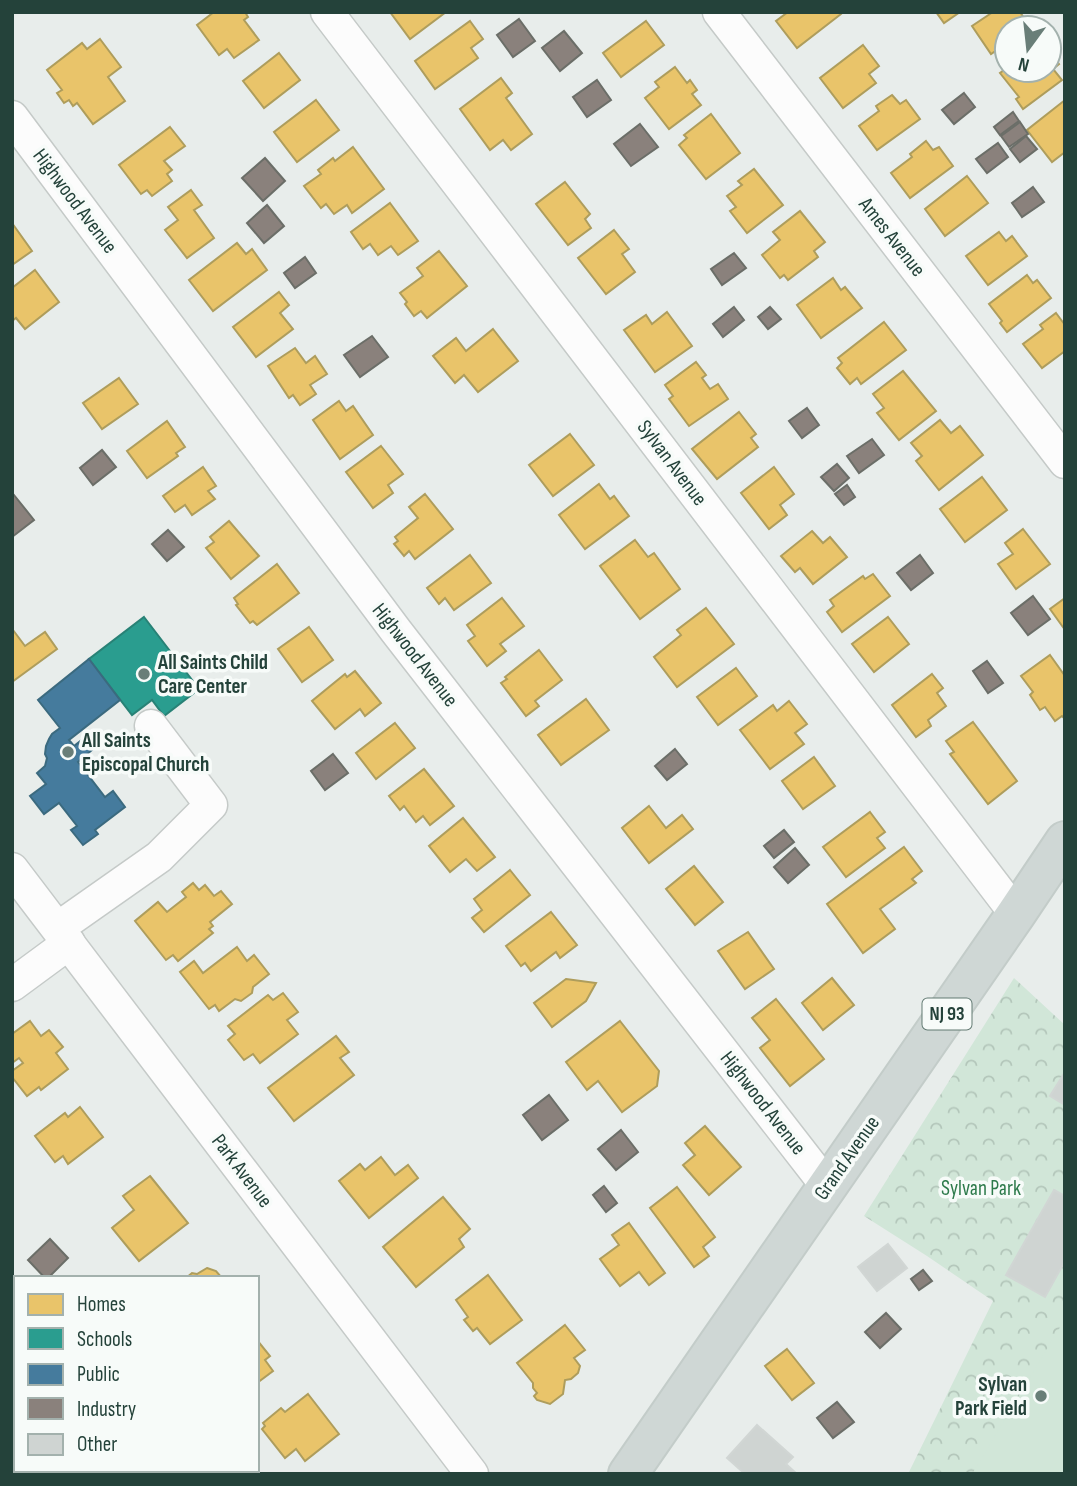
<svg xmlns="http://www.w3.org/2000/svg" width="1077" height="1486" font-family="'Sofia Sans Condensed',sans-serif">
<defs>
<pattern id="forest-crowns" width="20" height="18" patternUnits="userSpaceOnUse" patternTransform="scale(1.75)"><rect width="20" height="18" fill="#d1e6d8"/><path d="M2 6a3 3 0 1 1 6 0M12 15a3 3 0 1 1 6 0" fill="none" stroke="#b3c6ba"/></pattern>
</defs>
<rect width="100%" height="100%" fill="#e8edeb"/>
<!-- forest -->
<polygon fill="url(#forest-crowns)" points="1014,978 1065,1025 1065,1474 908,1474 993,1301 927,1256 864,1216"/>
<!-- garden -->
<polygon fill="#d1e6d8" points="1065,1318 1065,1474 972,1474 1065,1319"/>
<!-- homes -->
<g fill="#e9c46a" stroke="#ae9d5c" stroke-width="2">
<polygon points="214,12 245,12 248,17 244,20 259,40 234,58 227,49 219,55 197,25"/>
<polygon points="390,12 446,12 410,39"/>
<polygon points="788,12 840,12 841,14 797,48 776,21"/>
<polygon points="936,12 960,12 944,23"/>
<polygon points="993,12 1020,12 1024,18 1020,20 1025,28 1007,28 1007,43 991,54 972,26"/>
<polygon points="470,21 483,39 471,48 478,58 435,89 415,61"/>
<polygon points="646,21 664,45 621,77 603,53"/>
<polygon points="100,39 121,67 108,77 125,101 93,124 77,103 73,106 69,100 64,103 57,93 62,90 47,70 82,43 87,49"/>
<polygon points="863,45 879,66 869,74 876,83 843,108 820,78"/>
<polygon points="1049,51 1059,64 1053,69 1062,80 1023,109 1016,99 1019,97 1000,73 1007,68 1007,70 1049,70"/>
<polygon points="279,53 300,80 264,108 243,81"/>
<polygon points="675,67 687,83 690,80 697,90 692,94 701,105 669,129 645,98 659,87 655,82"/>
<polygon points="501,78 512,93 506,98 532,134 511,150 503,140 490,150 460,109"/>
<polygon points="892,95 900,104 906,100 920,119 877,150 859,126 879,111 876,106"/>
<polygon points="316,100 339,130 297,162 274,132"/>
<polygon points="1065,100 1065,152 1052,162 1027,130"/>
<polygon points="711,114 740,153 706,179 679,145 687,138 684,135"/>
<polygon points="170,127 185,146 164,161 172,170 167,174 172,181 152,196 147,190 141,194 119,165"/>
<polygon points="926,141 933,150 939,147 953,166 910,198 891,173 912,157 910,154"/>
<polygon points="353,147 384,189 352,213 347,205 334,214 326,204 321,208 304,186 321,174 318,170 333,158 335,161"/>
<polygon points="754,169 783,205 747,233 730,211 736,207 727,196 742,185 738,181"/>
<polygon points="967,176 988,203 945,236 925,209"/>
<polygon points="565,182 590,214 585,219 591,228 568,245 536,204"/>
<polygon points="191,190 202,205 194,210 214,238 187,258 165,230 178,220 168,207"/>
<polygon points="390,203 418,241 398,255 391,246 378,255 370,244 363,249 351,232"/>
<polygon points="800,211 825,242 814,251 818,257 788,280 784,275 780,278 762,255 780,240 773,232"/>
<polygon points="12,223 32,251 12,265"/>
<polygon points="614,230 629,249 622,254 635,272 606,294 578,258"/>
<polygon points="999,232 1006,241 1012,236 1027,256 988,285 966,256"/>
<polygon points="237,243 246,254 252,249 267,270 213,311 189,280"/>
<polygon points="439,251 467,286 427,318 421,311 414,316 405,304 407,302 400,293 423,276 417,268"/>
<polygon points="35,270 59,302 25,329 16,318 12,321 12,288"/>
<polygon points="1027,275 1033,283 1037,280 1051,298 1007,332 1000,323 1002,321 989,304"/>
<polygon points="833,278 841,290 845,287 862,308 821,338 797,305"/>
<polygon points="279,292 289,305 280,313 293,329 256,357 233,327"/>
<polygon points="667,312 692,346 655,372 624,330 646,315 652,324"/>
<polygon points="1056,313 1065,325 1065,351 1042,368 1023,344 1043,329 1040,325"/>
<polygon points="884,322 906,350 861,384 857,378 850,384 837,368 842,363 838,358"/>
<polygon points="493,329 518,361 478,392 464,375 455,383 433,356 456,338 466,351"/>
<polygon points="295,348 306,363 315,356 327,374 310,385 316,394 300,405 293,395 289,398 268,366"/>
<polygon points="696,362 706,375 702,378 710,389 718,384 728,399 689,426 669,399 673,396 665,385"/>
<polygon points="903,371 936,411 899,440 877,413 884,408 873,394"/>
<polygon points="119,378 138,404 102,429 83,403"/>
<polygon points="339,401 346,411 353,406 373,435 340,459 313,420"/>
<polygon points="739,412 756,434 751,438 758,447 717,479 692,449"/>
<polygon points="940,420 951,433 960,426 983,455 939,490 916,461 922,456 911,443"/>
<polygon points="167,421 185,447 176,453 178,456 147,478 127,451"/>
<polygon points="570,434 594,465 553,496 529,465"/>
<polygon points="381,446 403,474 388,485 393,493 373,508 346,472"/>
<polygon points="203,467 216,486 208,491 215,499 192,515 185,505 175,512 163,496"/>
<polygon points="774,467 794,494 780,505 787,515 769,529 741,493"/>
<polygon points="982,477 1007,510 965,542 940,509"/>
<polygon points="599,484 610,499 614,496 629,516 585,549 559,515"/>
<polygon points="425,494 453,529 415,559 409,551 404,556 394,544 398,541 395,537 418,518 409,507"/>
<polygon points="229,521 259,556 231,579 206,548 214,542 210,537"/>
<polygon points="1023,529 1050,564 1016,589 998,564 1013,554 1005,543"/>
<polygon points="812,531 823,543 830,537 847,557 813,584 800,568 795,572 781,556"/>
<polygon points="635,540 648,557 654,553 680,589 640,619 600,566"/>
<polygon points="470,555 491,583 454,610 445,598 439,604 427,588"/>
<polygon points="277,564 299,593 257,625 253,621 250,623 236,605 238,604 234,598"/>
<polygon points="873,574 890,596 842,632 827,612 834,606 830,600 863,576 865,579"/>
<polygon points="502,598 524,626 500,644 506,651 487,666 468,641 475,636 467,625"/>
<polygon points="1065,598 1065,630 1050,609"/>
<polygon points="706,608 734,644 677,687 654,657 681,635 677,630"/>
<polygon points="888,617 909,644 874,672 852,644"/>
<polygon points="309,627 333,660 302,682 278,649"/>
<polygon points="13,630 25,646 45,632 57,649 12,682"/>
<polygon points="539,650 562,680 535,701 539,706 526,716 501,683 507,679 505,677"/>
<polygon points="1050,655 1065,676 1065,719 1062,716 1055,721 1045,707 1040,710 1030,695 1033,692 1021,676"/>
<polygon points="736,668 757,696 718,725 697,697"/>
<polygon points="355,671 381,703 365,716 360,709 335,729 312,701 345,674 347,677"/>
<polygon points="932,674 943,688 937,693 946,706 928,720 931,726 916,737 892,705"/>
<polygon points="586,699 609,730 561,765 538,735"/>
<polygon points="789,701 807,724 795,733 804,744 770,769 740,730 773,705 777,711"/>
<polygon points="973,722 1017,781 988,804 950,754 954,752 946,741"/>
<polygon points="395,723 415,748 376,779 356,753"/>
<polygon points="814,757 835,786 803,809 782,781"/>
<polygon points="424,769 454,806 430,825 423,816 416,822 404,806 400,810 389,796"/>
<polygon points="649,806 666,828 682,815 693,829 649,863 622,828"/>
<polygon points="870,812 885,832 877,838 885,848 846,877 823,847"/>
<polygon points="463,818 495,857 477,871 466,859 450,872 429,846"/>
<polygon points="904,847 922,871 912,879 916,883 880,909 895,929 863,953 827,904"/>
<polygon points="694,866 723,902 695,925 666,889"/>
<polygon points="510,870 530,895 484,932 472,918 482,910 474,899"/>
<polygon points="193,883 199,890 205,885 214,896 221,891 232,904 210,922 213,926 209,929 213,933 178,961 173,955 166,960 135,921 158,902 167,912 186,897 182,892"/>
<polygon points="551,912 577,945 560,958 556,952 531,971 525,963 521,966 506,946"/>
<polygon points="748,932 774,969 745,989 718,951"/>
<polygon points="237,947 247,961 254,955 269,974 253,987 252,993 241,1001 235,999 219,1011 215,1005 209,1009 180,972 194,961 203,973"/>
<polygon points="832,978 854,1005 823,1030 802,1003"/>
<polygon points="566,979 596,983 586,1001 552,1027 534,1003"/>
<polygon points="283,993 298,1012 287,1020 298,1034 260,1063 253,1054 244,1060 228,1040 235,1034 228,1026 268,995 273,1000"/>
<polygon points="776,999 824,1059 790,1086 760,1048 770,1040 752,1018"/>
<polygon points="30,1021 41,1036 49,1030 63,1047 56,1053 68,1069 41,1090 39,1087 27,1096 12,1077 12,1071 23,1063 19,1058 12,1063 12,1034"/>
<polygon points="620,1021 659,1071 657,1086 622,1112 598,1081 587,1090 566,1062"/>
<polygon points="336,1036 349,1052 340,1058 354,1075 294,1121 268,1088"/>
<polygon points="80,1107 103,1137 68,1164 63,1156 55,1162 35,1136 65,1113 68,1117"/>
<polygon points="705,1126 741,1167 709,1195 683,1165 695,1155 685,1143"/>
<polygon points="381,1157 395,1175 408,1165 418,1178 369,1218 339,1181 360,1164 365,1170"/>
<polygon points="150,1176 188,1223 139,1261 112,1228 134,1210 123,1196"/>
<polygon points="677,1187 715,1237 703,1247 709,1256 694,1267 650,1208"/>
<polygon points="443,1197 470,1229 459,1239 464,1247 416,1287 383,1247"/>
<polygon points="629,1223 665,1273 649,1285 639,1272 620,1286 600,1259 619,1245 612,1235"/>
<polygon points="207,1268 216,1271 222,1278 186,1278 192,1273 197,1274"/>
<polygon points="488,1275 522,1320 490,1344 477,1328 473,1331 464,1320 468,1317 456,1300"/>
<polygon points="565,1325 585,1350 574,1358 580,1366 578,1373 571,1379 565,1380 563,1394 550,1404 537,1400 534,1396 537,1393 533,1388 533,1383 517,1363"/>
<polygon points="257,1340 270,1356 265,1360 273,1371 257,1383"/>
<polygon points="787,1349 814,1383 792,1400 765,1366"/>
<polygon points="308,1394 339,1434 305,1461 296,1449 285,1458 262,1429 265,1426 263,1423 281,1408 285,1412"/>
</g>
<!-- schools -->
<polygon fill="#2a9d8f" stroke="#288276" stroke-width="2" points="144,617 199,689 164,716 152,700 132,715 89,659"/>
<!-- public -->
<polygon fill="#457b9d" stroke="#3b6a7f" stroke-width="2" points="89,659 120,700 69,740 74,746 83,739 92,750 78,762 105,797 113,791 125,807 95,830 98,834 83,845 71,830 77,826 59,803 44,814 30,796 46,784 37,773 45,766 47,758 45,754 46,746 49,739 52,734 60,728 38,700"/>
<!-- industry -->
<g fill="#8a817c" stroke="#6b6e68" stroke-width="2">
<polygon points="519,19 535,41 513,57 497,35"/>
<polygon points="564,31 582,53 560,71 542,48"/>
<polygon points="597,80 611,100 587,117 573,97"/>
<polygon points="964,93 975,107 954,124 942,110"/>
<polygon points="1013,112 1019,121 1000,135 994,127"/>
<polygon points="1020,122 1028,134 1009,147 1001,136"/>
<polygon points="640,124 658,147 631,166 614,144"/>
<polygon points="1026,136 1037,149 1020,162 1010,149"/>
<polygon points="998,143 1008,157 987,173 976,159"/>
<polygon points="265,158 285,181 263,201 242,178"/>
<polygon points="1033,187 1044,202 1022,217 1012,203"/>
<polygon points="267,205 284,226 264,243 247,223"/>
<polygon points="734,253 746,268 722,285 711,269"/>
<polygon points="305,257 316,273 295,288 284,273"/>
<polygon points="734,307 744,320 723,337 713,324"/>
<polygon points="770,307 781,319 768,329 758,317"/>
<polygon points="372,336 388,357 360,377 344,355"/>
<polygon points="807,408 819,425 802,438 789,421"/>
<polygon points="872,439 884,455 859,473 847,456"/>
<polygon points="102,450 116,467 93,485 80,468"/>
<polygon points="837,464 849,478 834,491 821,477"/>
<polygon points="847,485 855,497 844,505 835,494"/>
<polygon points="14,495 34,520 12,537 12,496"/>
<polygon points="168,530 184,547 167,561 152,544"/>
<polygon points="920,555 933,573 911,590 897,573"/>
<polygon points="1033,596 1050,619 1028,635 1011,613"/>
<polygon points="987,661 1003,683 988,693 973,671"/>
<polygon points="675,749 687,764 667,780 655,766"/>
<polygon points="333,754 348,773 325,790 311,771"/>
<polygon points="784,830 794,842 774,858 764,846"/>
<polygon points="795,848 809,865 788,883 774,867"/>
<polygon points="549,1095 568,1120 542,1140 523,1115"/>
<polygon points="621,1130 638,1152 616,1170 598,1149"/>
<polygon points="604,1186 617,1203 606,1212 593,1195"/>
<polygon points="50,1239 68,1258 48,1278 45,1278 28,1260"/>
<polygon points="923,1270 932,1281 919,1290 911,1279"/>
<polygon points="886,1313 901,1329 880,1348 865,1332"/>
<polygon points="837,1402 854,1422 833,1438 817,1418"/>
</g>
<!-- building -->
<g fill="#cfd4d2" stroke="#d1d6d4" stroke-width="2">
<polygon points="1065,1072 1065,1105 1050,1096"/>
<polygon points="1054,1190 1065,1196 1065,1261 1045,1297 1006,1275"/>
<polygon points="888,1244 907,1268 877,1291 858,1267"/>
<polygon points="757,1425 793,1457 786,1464 797,1474 745,1474 727,1458"/>
</g>
<g fill="none" stroke-linecap="round" stroke-linejoin="round">
<!-- minor casing -->
<g stroke="#c5cac8" stroke-width="35">
<g id="minor">
<polyline points="327,12 1016,914"/>
<polyline points="719,12 1065,462"/>
<polyline points="12,117 396,631 827,1186"/>
<polyline points="12,869 472,1474"/>
<polyline points="58,928 159,857 211,805 151,726"/>
<polyline points="12,985 69,943"/>
</g>
</g>
<!-- major casing -->
<g stroke="#c3ccc9" stroke-width="42">
<polyline id="major" points="628,1474 1016,914 1065,841"/>
</g>
<!-- minor -->
<use href="#minor" stroke="#fcfcfc" stroke-width="32"/>
<!-- major -->
<use href="#major" stroke="#cfd7d5" stroke-width="38"/>
</g>
<!-- markers -->
<g fill="#697e78" stroke="#f7fbf9" stroke-width="2.5">
<circle cx="144" cy="674" r="7"/>
<circle cx="68" cy="752" r="7"/>
<circle cx="1041" cy="1396" r="7"/>
</g>
<g text-anchor="middle" dominant-baseline="central" stroke-width="7" stroke-linejoin="round" paint-order="stroke">
<!-- shield labels -->
<rect fill="#f7fbf9" stroke="#637a73" stroke-width="2" x="922.5" y="998.5" width="49" height="31" rx="5"/>
<g font-size="19" font-weight="bold" fill="#24423a">
<text x="947" y="1014">NJ 93</text>
</g>
<!-- street labels -->
<g font-size="21" fill="#24423a" stroke="#f7fbf9">
<text transform="translate(75 201) rotate(53)">Highwood Avenue</text>
<text transform="translate(892 237) rotate(52)">Ames Avenue</text>
<text transform="translate(672 463) rotate(53)">Sylvan Avenue</text>
<text transform="translate(415 655) rotate(52)">Highwood Avenue</text>
<text transform="translate(763 1103) rotate(52)">Highwood Avenue</text>
<text transform="translate(847 1158) rotate(-55)">Grand Avenue</text>
<text transform="translate(242 1171) rotate(53)">Park Avenue</text>
</g>
<!-- poi labels -->
<g font-size="21" font-weight="bold" fill="#24423a" stroke="#f7fbf9" text-anchor="start">
<text x="158" y="662">All Saints Child<tspan x="158" dy="24">Care Center</tspan></text>
<text x="82" y="740">All Saints<tspan x="82" dy="24">Episcopal Church</tspan></text>
<text x="1027" y="1384" text-anchor="end">Sylvan<tspan x="1027" dy="24">Park Field</tspan></text>
</g>
<!-- park labels -->
<g font-size="21" fill="#2d7a4b" stroke="#f7fbf9">
<text x="981" y="1188">Sylvan Park</text>
</g>
</g>
<!-- border -->
<rect width="1077" height="1486" fill="none" stroke="#24423a" stroke-width="28"/>
<!-- legend -->
<rect x="14" y="1276" width="245" height="196" fill="#f7fbf9" stroke="#a3b1ad" stroke-width="2"/>
<rect x="28" y="1294" width="35" height="21" fill="#e9c46a" stroke="#a3b1ad" stroke-width="2"/>
<text x="77" y="1311" font-size="21" fill="#24423a">Homes</text>
<rect x="28" y="1328" width="35" height="21" fill="#2a9d8f" stroke="#a3b1ad" stroke-width="2"/>
<text x="77" y="1346" font-size="21" fill="#24423a">Schools</text>
<rect x="28" y="1364" width="35" height="21" fill="#457b9d" stroke="#a3b1ad" stroke-width="2"/>
<text x="77" y="1381" font-size="21" fill="#24423a">Public</text>
<rect x="28" y="1398" width="35" height="21" fill="#8a817c" stroke="#a3b1ad" stroke-width="2"/>
<text x="77" y="1416" font-size="21" fill="#24423a">Industry</text>
<rect x="28" y="1434" width="35" height="21" fill="#cfd4d2" stroke="#a3b1ad" stroke-width="2"/>
<text x="77" y="1451" font-size="21" fill="#24423a">Other</text>
<!-- north arrow -->
<g transform="translate(1028 49) rotate(195)"><circle r="33" fill="#f7fbf9" stroke="#a3b1ad" stroke-width="2"/>
<path d="M0-5L12 26L0 18L-12 26Z" fill="#697e78"/>
<text y="-10" font-size="19" font-weight="bold" text-anchor="middle" fill="#24423a">N</text>
</g>
</svg>
